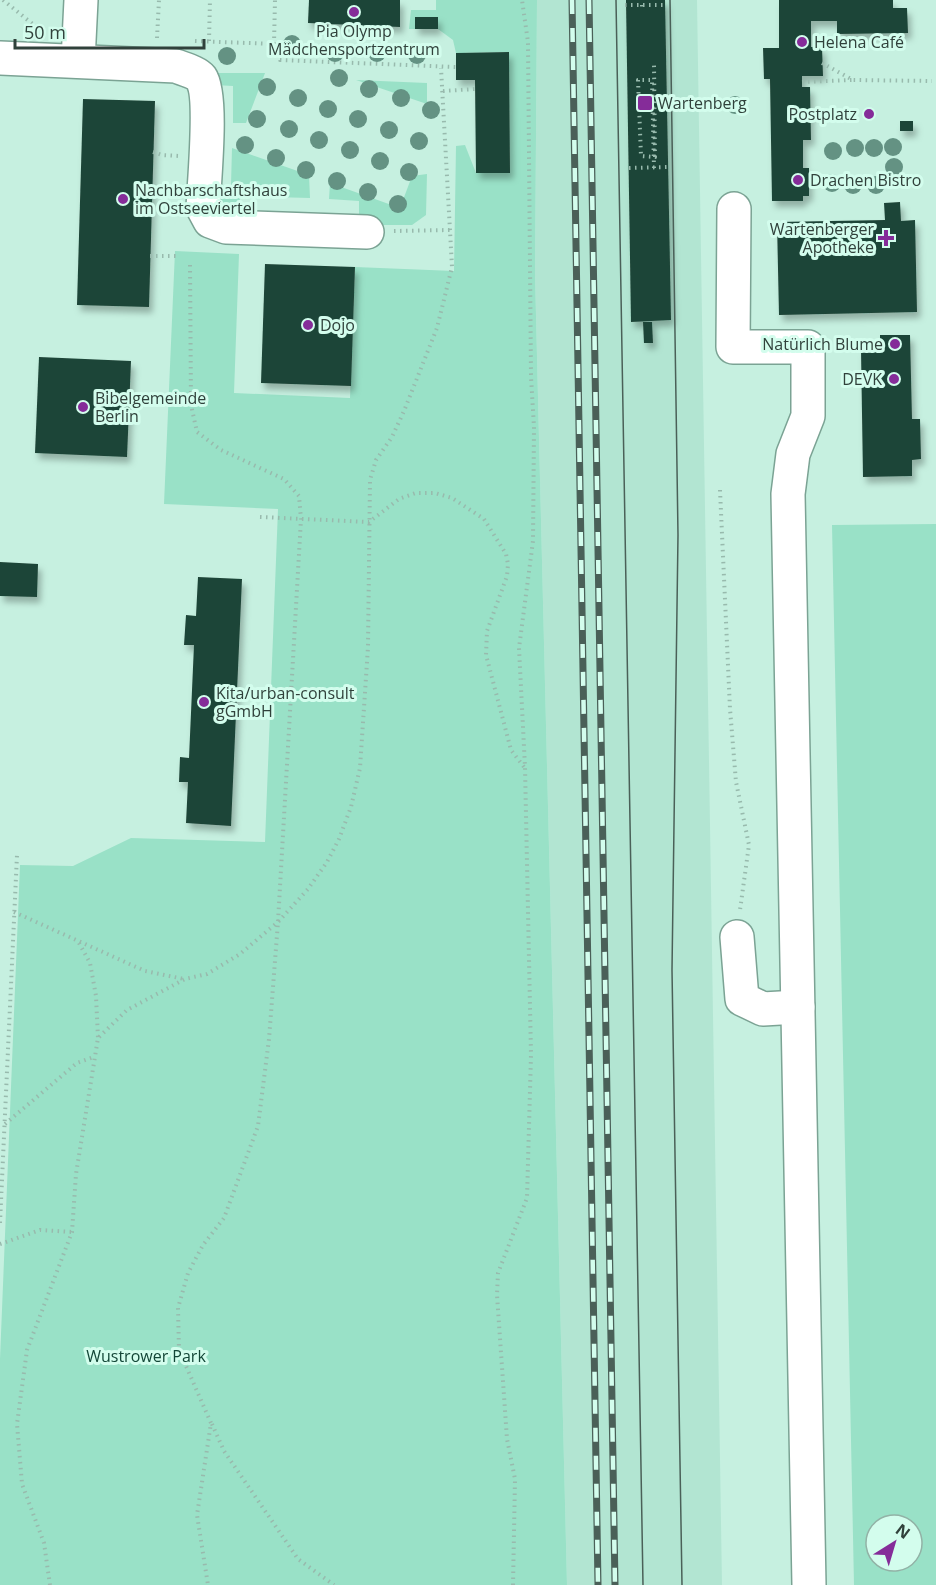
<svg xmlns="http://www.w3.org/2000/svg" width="936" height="1585" font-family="'Open Sans',sans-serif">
<defs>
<filter id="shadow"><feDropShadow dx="3.5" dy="6" stdDeviation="3" flood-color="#0004"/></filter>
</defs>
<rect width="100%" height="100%" fill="#c6f0e0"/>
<!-- built -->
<polygon fill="#b2e5d2" points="537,0 697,0 722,1585 567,1585 535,274"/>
<!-- green -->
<g fill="#99e1c7" fill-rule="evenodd">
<polygon points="436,0 537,0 535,274 567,1585 0,1585 0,1359 20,865 73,866 131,838 265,842 278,509 164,504 175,251 239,254 234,393 350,398 355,267 454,271 456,146 465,145 476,173 510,172 509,52 456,53 453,40 438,29 438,17 416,17 415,29 409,29 411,10 436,10"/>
<polygon points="212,73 265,73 246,123 233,123 233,86 215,85"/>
<polygon points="356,80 427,83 427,104"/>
<polygon points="232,148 309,175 310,198 240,196 239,217 232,216 217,205 214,185 231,185"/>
<polygon points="427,174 426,215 412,225 370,225 359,219 359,201 329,199 330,183 400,208 412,176"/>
<path d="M936,524V1585H854L832,525ZM876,1525H912V1561H876Z"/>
</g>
<!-- building -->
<g fill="#1e4437" filter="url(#shadow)">
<polygon points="309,0 400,0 400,27 308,23"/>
<polygon points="626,0 665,0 671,320 631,322"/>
<polygon points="779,0 893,0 893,8 907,8 908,33 837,34 837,21 811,21 811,47 822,47 823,76 802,76 802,87 810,87 811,140 803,140 803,168 809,168 809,196 803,196 803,201 772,201 770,79 764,79 763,48 779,48"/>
<rect x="415" y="17" width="23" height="12"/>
<polygon points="509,52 510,173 476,173 475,80 456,80 456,53"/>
<polygon points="83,99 155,101 149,307 77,305"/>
<rect x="900" y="121" width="13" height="10"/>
<polygon points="900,202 901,221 915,220 917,312 779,315 777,222 885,220 884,203"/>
<polygon points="265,264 355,267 351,386 261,383"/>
<polygon points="643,322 652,322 653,343 644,343"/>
<polygon points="880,335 910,335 912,419 920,419 921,459 912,460 912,476 863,477 861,350 880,350"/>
<polygon points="39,357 131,361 127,457 35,453"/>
<polygon points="0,562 38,564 37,597 0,596"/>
<polygon points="198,577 242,579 231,826 186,823 188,782 179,782 180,757 189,758 194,645 184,645 186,615 196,616"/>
</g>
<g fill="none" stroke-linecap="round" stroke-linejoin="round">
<!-- minor casing -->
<g stroke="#7ba394" stroke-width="36">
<g id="minor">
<path d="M0,58L176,66C183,69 196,72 201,78C213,95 204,183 203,208L210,221L226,227L367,232"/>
<polyline points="78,61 81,0"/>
<polyline points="734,209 733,347 808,347 808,416 793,454 788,494 809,1585"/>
<polyline points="737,937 742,999 763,1009 798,1007"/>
</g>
</g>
<!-- path -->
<g stroke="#98baad" stroke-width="4" stroke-dasharray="1.5 4.5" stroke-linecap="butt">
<polyline points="3,0 40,30"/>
<polyline points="625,5 666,5"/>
<polyline points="642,5 642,11"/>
<polyline points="157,38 159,0"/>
<polyline points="195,41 274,44 280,60 456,67"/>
<polyline points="209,41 210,0"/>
<polyline points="274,44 275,0"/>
<polyline points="822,63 853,80 932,81"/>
<polyline points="802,82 852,80"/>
<polyline points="443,91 475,89"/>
<polyline points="153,152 162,155 179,156"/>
<polyline points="629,168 668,167"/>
<polyline points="654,168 652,80 638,80 641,156 655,157 654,65"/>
<polyline points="394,231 450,230"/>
<polyline points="150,256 178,256"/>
<polyline points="190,265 191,405 197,432 221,450 284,479 299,496 301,519 278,922 269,1039 258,1126 224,1218 203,1245 188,1273 178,1308 179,1350 211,1423 197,1515 208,1585"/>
<polyline points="720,490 730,709 736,782 749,845 740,910"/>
<polyline points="260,517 369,522 399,499 416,493 435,493 452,498 484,519 506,554 508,564 507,576 487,631 486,655 511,750 524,767"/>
<polyline points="14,912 145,971 184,979"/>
<polyline points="79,943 90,963 96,996 98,1038"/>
<polyline points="5,1124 77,1063 94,1057"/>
<polyline points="0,1223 17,855"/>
<polyline points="0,1244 40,1230 72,1232"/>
<polyline points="212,1424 224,1451 298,1559 334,1585"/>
<polyline points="50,1585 44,1543 22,1484 17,1424 27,1350 72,1232 76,1174 98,1038 127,1010 185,979 207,974 240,954 278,922 308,889 327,862 339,839 351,807 360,768 368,647 370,480 376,460 392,437 404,411 437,328 452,267 441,68"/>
<polyline points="513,1585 515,1479 507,1439 497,1295 498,1273 527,1198 531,1055 525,767 519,648 533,541 534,427 531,377 528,42 522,0"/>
</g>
<!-- minor -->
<use href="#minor" stroke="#fff" stroke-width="33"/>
<!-- tram -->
<g stroke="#4a6058" stroke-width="1.5">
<polyline points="616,0 643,1585"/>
<polyline points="670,0 678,535 672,970 682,1585"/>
</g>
<!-- rail casing -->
<g stroke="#4a6058" stroke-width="7">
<g id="rail">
<polyline points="572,0 598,1585"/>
<polyline points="589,0 615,1585"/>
</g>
</g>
<!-- rail -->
<use href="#rail" stroke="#d3fded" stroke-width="4.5" stroke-dasharray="14" stroke-linecap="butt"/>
</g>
<!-- trees -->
<g fill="#649283">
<circle cx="292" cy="44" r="9"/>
<circle cx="335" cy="53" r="9"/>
<circle cx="377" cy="53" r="9"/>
<circle cx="417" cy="55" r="9"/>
<circle cx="227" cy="56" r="9"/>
<circle cx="339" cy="78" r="9"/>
<circle cx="267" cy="87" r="9"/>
<circle cx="369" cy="89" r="9"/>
<circle cx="298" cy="98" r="9"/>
<circle cx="401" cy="98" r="9"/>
<circle cx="735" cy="105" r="9"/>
<circle cx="328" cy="109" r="9"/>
<circle cx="431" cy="110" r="9"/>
<circle cx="257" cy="119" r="9"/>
<circle cx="358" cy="119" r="9"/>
<circle cx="289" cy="129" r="9"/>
<circle cx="389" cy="130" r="9"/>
<circle cx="319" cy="140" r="9"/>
<circle cx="419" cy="141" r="9"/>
<circle cx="245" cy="145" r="9"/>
<circle cx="893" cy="147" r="9"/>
<circle cx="855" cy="148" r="9"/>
<circle cx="874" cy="148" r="9"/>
<circle cx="350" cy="150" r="9"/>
<circle cx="833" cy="151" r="9"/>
<circle cx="276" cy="158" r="9"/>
<circle cx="380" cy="161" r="9"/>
<circle cx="894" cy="167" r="9"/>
<circle cx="306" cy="170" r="9"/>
<circle cx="409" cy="172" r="9"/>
<circle cx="337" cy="181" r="9"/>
<circle cx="832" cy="183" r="9"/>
<circle cx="853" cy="185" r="9"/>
<circle cx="876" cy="185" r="9"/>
<circle cx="368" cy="192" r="9"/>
<circle cx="398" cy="204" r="9"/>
</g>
<!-- markers -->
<g fill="#852c99" stroke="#d3fded" stroke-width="2">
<circle cx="354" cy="12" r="6"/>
<circle cx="802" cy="42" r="6"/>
<rect x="637" y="95" width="16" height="16" rx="3"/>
<circle cx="869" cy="114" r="6"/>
<circle cx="798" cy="180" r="6"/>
<circle cx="123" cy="199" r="6"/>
<path d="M883 229h6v6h6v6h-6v6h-6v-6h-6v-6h6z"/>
<circle cx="308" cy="325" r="6"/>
<circle cx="895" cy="344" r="6"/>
<circle cx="894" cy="379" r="6"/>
<circle cx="83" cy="407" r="6"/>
<circle cx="204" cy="702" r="6"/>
</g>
<g text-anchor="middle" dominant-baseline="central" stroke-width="6" stroke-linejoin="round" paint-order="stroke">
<!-- poi labels -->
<g font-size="16" fill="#30413b" stroke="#d3fded" text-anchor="start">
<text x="354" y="31" text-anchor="middle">Pia Olymp<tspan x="354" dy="18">Mädchensportzentrum</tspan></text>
<text x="814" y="42">Helena Café</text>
<text x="658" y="103">Wartenberg</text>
<text x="857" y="114" text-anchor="end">Postplatz</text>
<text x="810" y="180">Drachen Bistro</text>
<text x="135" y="190">Nachbarschaftshaus<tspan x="135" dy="18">im Ostseeviertel</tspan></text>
<text x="874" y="229" text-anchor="end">Wartenberger<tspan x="874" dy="18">Apotheke</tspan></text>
<text x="320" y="325">Dojo</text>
<text x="883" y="344" text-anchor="end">Natürlich Blume</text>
<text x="882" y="379" text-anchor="end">DEVK</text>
<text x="95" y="398">Bibelgemeinde<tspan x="95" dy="18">Berlin</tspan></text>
<text x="216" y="693">Kita/urban-consult<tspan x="216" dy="18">gGmbH</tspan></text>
</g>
<!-- park labels -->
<g font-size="16" fill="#134637" stroke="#d3fded">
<text x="146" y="1356">Wustrower Park</text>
</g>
</g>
<!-- north arrow -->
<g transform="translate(894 1543) rotate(37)"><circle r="28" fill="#d3fded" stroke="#92b2a6" stroke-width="1.5"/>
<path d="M0-4.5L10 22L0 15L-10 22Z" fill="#852c99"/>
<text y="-9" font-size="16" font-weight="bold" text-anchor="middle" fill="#30413b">N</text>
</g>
<!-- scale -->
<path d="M15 39v9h189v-9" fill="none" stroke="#30413b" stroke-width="3"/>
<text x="24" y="39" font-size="18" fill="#30413b" stroke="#d3fded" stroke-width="4.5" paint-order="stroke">50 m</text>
</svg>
